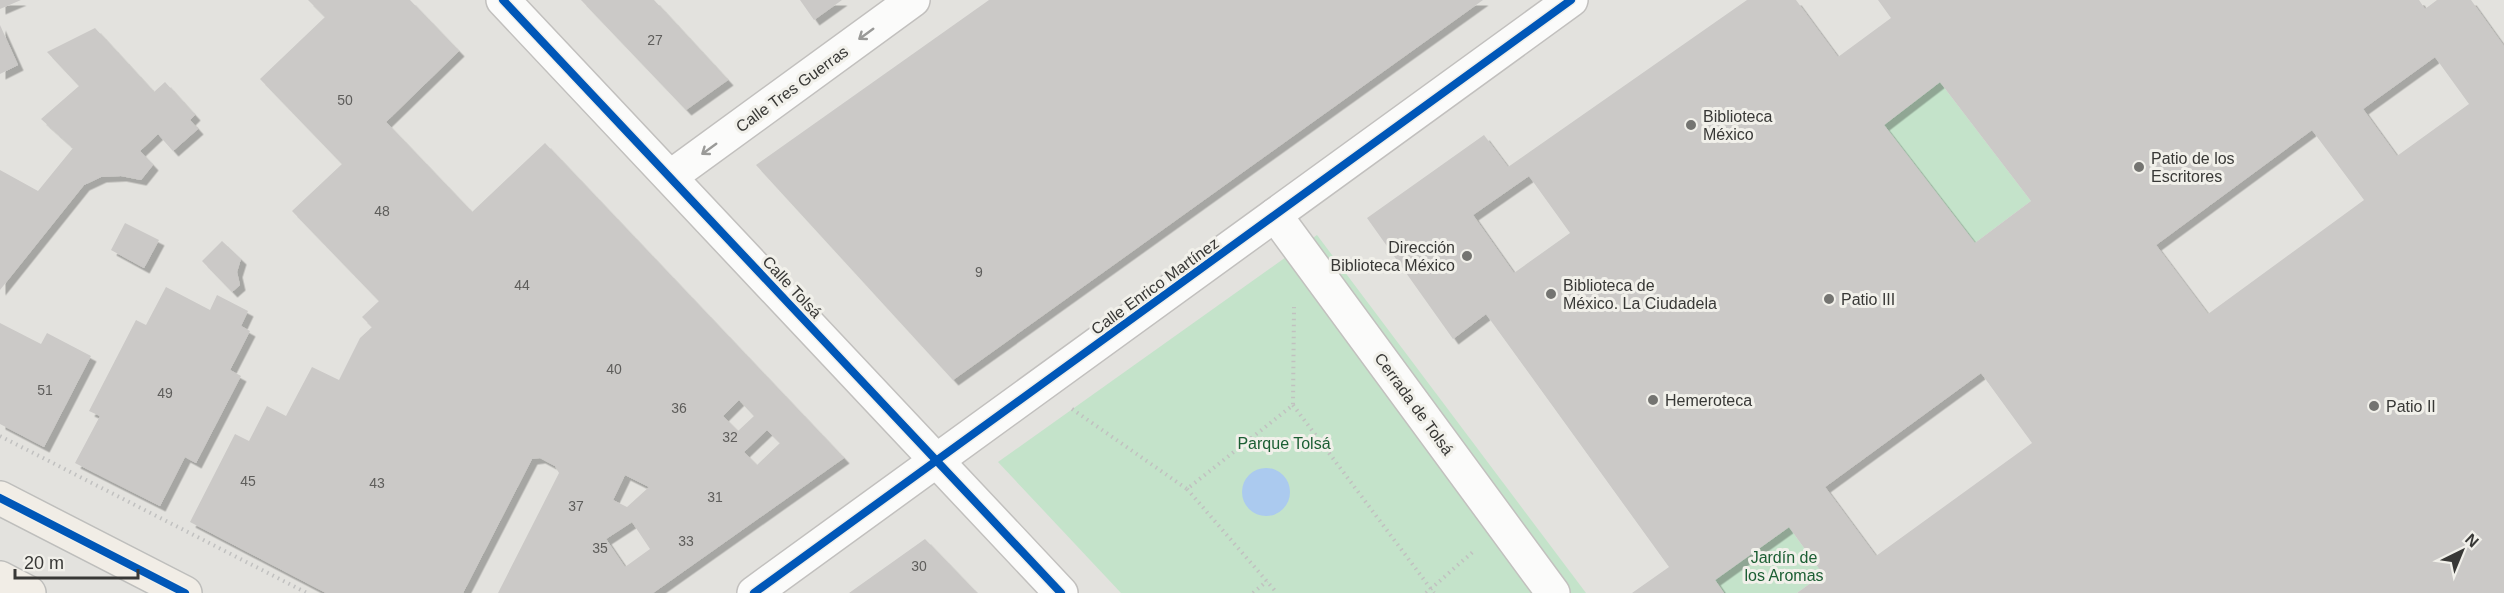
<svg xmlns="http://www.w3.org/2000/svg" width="2504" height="593" font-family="Arial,sans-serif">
<defs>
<filter id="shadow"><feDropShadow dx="5.5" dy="5.5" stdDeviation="0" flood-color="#0004"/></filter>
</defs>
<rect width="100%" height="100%" fill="#e3e2de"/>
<!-- green -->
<g fill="#c4e3ca">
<polygon points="1940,82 2031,201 1975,243 1884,125"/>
<polygon points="1317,235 1586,593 1121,593 998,462"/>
<polygon points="1789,527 1823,574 1797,593 1724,593 1715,580"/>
</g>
<!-- water -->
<circle fill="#abcaef" cx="1266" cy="492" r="24"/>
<!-- building -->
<g fill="#cbc9c7" fill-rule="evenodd" filter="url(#shadow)">
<polygon points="0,0 21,0 0,9"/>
<path d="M308,0H410L459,51L386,122L472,212L545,143L844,458L653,593H498L559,473L555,466L540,458L532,459L463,593H326L190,522L235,434L249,441L267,406L286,416L312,367L339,380L360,338L372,327L362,317L379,301L292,211L342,164L260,79L325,17ZM739,400L754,416L738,431L723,416ZM767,430L780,443L757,465L744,452ZM625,475L649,487L627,507L613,500ZM632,522L650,549L625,567L606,539Z"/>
<polygon points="581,0 654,0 728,80 686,110"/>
<polygon points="800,0 842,0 814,20"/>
<polygon points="989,0 1483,0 953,380 756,165"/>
<path d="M1747,0H1796L1838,57L1891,18L1878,0H2419L2425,9L2437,0H2471L2504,46V593H1797L1823,574L1789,527L1715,580L1724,593H1632L1669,567L1486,314L1453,339L1367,218L1484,135L1508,167ZM2435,57L2469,104L2397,156L2363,109ZM1940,82L2031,201L1975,243L1884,125ZM2312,130L2364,200L2208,314L2156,245ZM1529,176L1570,233L1514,273L1473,215ZM1981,373L2032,443L1876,556L1825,487Z"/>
<polygon points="0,25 18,65 0,74"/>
<polygon points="95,28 154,92 165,82 195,115 190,120 198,129 173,151 158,134 140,151 153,165 141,180 121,176 101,177 84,185 0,290 0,170 38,191 73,148 41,119 79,86 47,52"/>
<polygon points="125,223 159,240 144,268 111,250"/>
<polygon points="222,241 241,259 237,272 240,285 232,292 202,261"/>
<polygon points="166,287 210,310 217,295 248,311 241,326 250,331 230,370 241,376 196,463 185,457 160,506 75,463 100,416 89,411 136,320 146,325"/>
<polygon points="0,323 41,344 47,333 91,356 44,447 0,424"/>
<polygon points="925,539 977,593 849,593"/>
</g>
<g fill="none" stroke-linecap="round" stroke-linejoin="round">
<!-- minor casing -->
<g stroke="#c2c0be" stroke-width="36">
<g id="minor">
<polyline points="503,0 1061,593"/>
<polyline points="670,177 913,0"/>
<polyline points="1275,215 1553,593"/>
<polyline points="754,593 1571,0"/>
</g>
</g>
<!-- major casing -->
<g stroke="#bebebc" stroke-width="36">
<g id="major">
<polyline points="0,498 185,593"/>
<polyline points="0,578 29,593"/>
</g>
</g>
<!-- path -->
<g stroke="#c1c1c0" stroke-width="4" stroke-dasharray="1.5 4.5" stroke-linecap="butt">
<polyline points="1293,405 1434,593"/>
<polyline points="1072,409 1187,489 1293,405 1294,307"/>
<polyline points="0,436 307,593"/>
<polyline points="1187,489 1277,593"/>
<polyline points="1253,593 1267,581"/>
<polyline points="1426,593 1475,550"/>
</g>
<!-- minor -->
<use href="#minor" stroke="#fbfbfa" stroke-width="33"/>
<!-- major -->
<use href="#major" stroke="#f1ede6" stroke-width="33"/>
<!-- cycleway casing -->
<g stroke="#f1f0ea" stroke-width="11">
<g id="cycleway">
<polyline points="503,0 1061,593"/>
<polyline points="0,498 185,593"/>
<polyline points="754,593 1571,0"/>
</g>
</g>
<!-- cycleway -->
<use href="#cycleway" stroke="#0057b8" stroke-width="8"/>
</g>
<!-- one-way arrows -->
<defs><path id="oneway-shaft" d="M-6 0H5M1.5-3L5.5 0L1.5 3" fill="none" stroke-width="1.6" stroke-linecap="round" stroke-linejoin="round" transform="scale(1.5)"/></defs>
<g stroke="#9a9a98">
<use href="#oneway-shaft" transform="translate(866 34) rotate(144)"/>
<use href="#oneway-shaft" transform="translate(709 149) rotate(144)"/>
</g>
<!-- markers -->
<g fill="#747471" stroke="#f1f0ea" stroke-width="2">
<circle cx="1691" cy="125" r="6"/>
<circle cx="2139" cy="167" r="6"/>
<circle cx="1467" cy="256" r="6"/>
<circle cx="1551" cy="294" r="6"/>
<circle cx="1829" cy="299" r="6"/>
<circle cx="1653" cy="400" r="6"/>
<circle cx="2374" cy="406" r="6"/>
</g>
<g text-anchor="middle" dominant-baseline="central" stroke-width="6" stroke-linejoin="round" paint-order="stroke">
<!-- number labels -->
<g font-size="14" fill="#5e5d5b">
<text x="655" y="40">27</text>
<text x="345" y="100">50</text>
<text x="382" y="211">48</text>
<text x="979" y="272">9</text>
<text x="522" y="285">44</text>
<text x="614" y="369">40</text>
<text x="45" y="390">51</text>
<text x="165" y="393">49</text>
<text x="679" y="408">36</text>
<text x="730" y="437">32</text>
<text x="248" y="481">45</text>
<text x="377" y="483">43</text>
<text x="715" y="497">31</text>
<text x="576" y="506">37</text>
<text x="686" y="541">33</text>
<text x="600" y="548">35</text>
<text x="919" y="566">30</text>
</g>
<!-- street labels -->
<g font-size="16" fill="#383836" stroke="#f1f0ea">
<text transform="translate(792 89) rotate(-36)">Calle Tres Guerras</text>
<text transform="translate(1155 286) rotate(-36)">Calle Enrico Martínez</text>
<text transform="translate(792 287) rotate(47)">Calle Tolsá</text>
<text transform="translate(1414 404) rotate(54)">Cerrada de Tolsá</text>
</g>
<!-- poi labels -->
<g font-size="16" fill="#383836" stroke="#f1f0ea" text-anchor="start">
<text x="1703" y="116">Biblioteca<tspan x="1703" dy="18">México</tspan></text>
<text x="2151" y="158">Patio de los<tspan x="2151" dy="18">Escritores</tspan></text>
<text x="1455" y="247" text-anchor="end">Dirección<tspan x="1455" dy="18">Biblioteca México</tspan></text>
<text x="1563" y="285">Biblioteca de<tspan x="1563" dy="18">México. La Ciudadela</tspan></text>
<text x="1841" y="299">Patio III</text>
<text x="1665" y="400">Hemeroteca</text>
<text x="2386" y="406">Patio II</text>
</g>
<!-- park labels -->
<g font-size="16" fill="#1b5e33" stroke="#f1f0ea">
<text x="1284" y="443">Parque Tolsá</text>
<text x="1784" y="557">Jardín de<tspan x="1784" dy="18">los Aromas</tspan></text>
</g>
</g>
<!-- north arrow -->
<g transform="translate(2462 551) rotate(43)" stroke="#f1f0ea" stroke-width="4.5" paint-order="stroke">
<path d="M0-4.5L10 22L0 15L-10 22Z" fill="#383836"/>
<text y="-9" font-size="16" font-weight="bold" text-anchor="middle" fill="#383836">N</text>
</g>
<!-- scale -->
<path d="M15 569v9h123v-9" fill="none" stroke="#383836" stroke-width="3"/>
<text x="24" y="569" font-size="18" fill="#383836" stroke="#f1f0ea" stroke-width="4.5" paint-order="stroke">20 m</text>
</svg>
